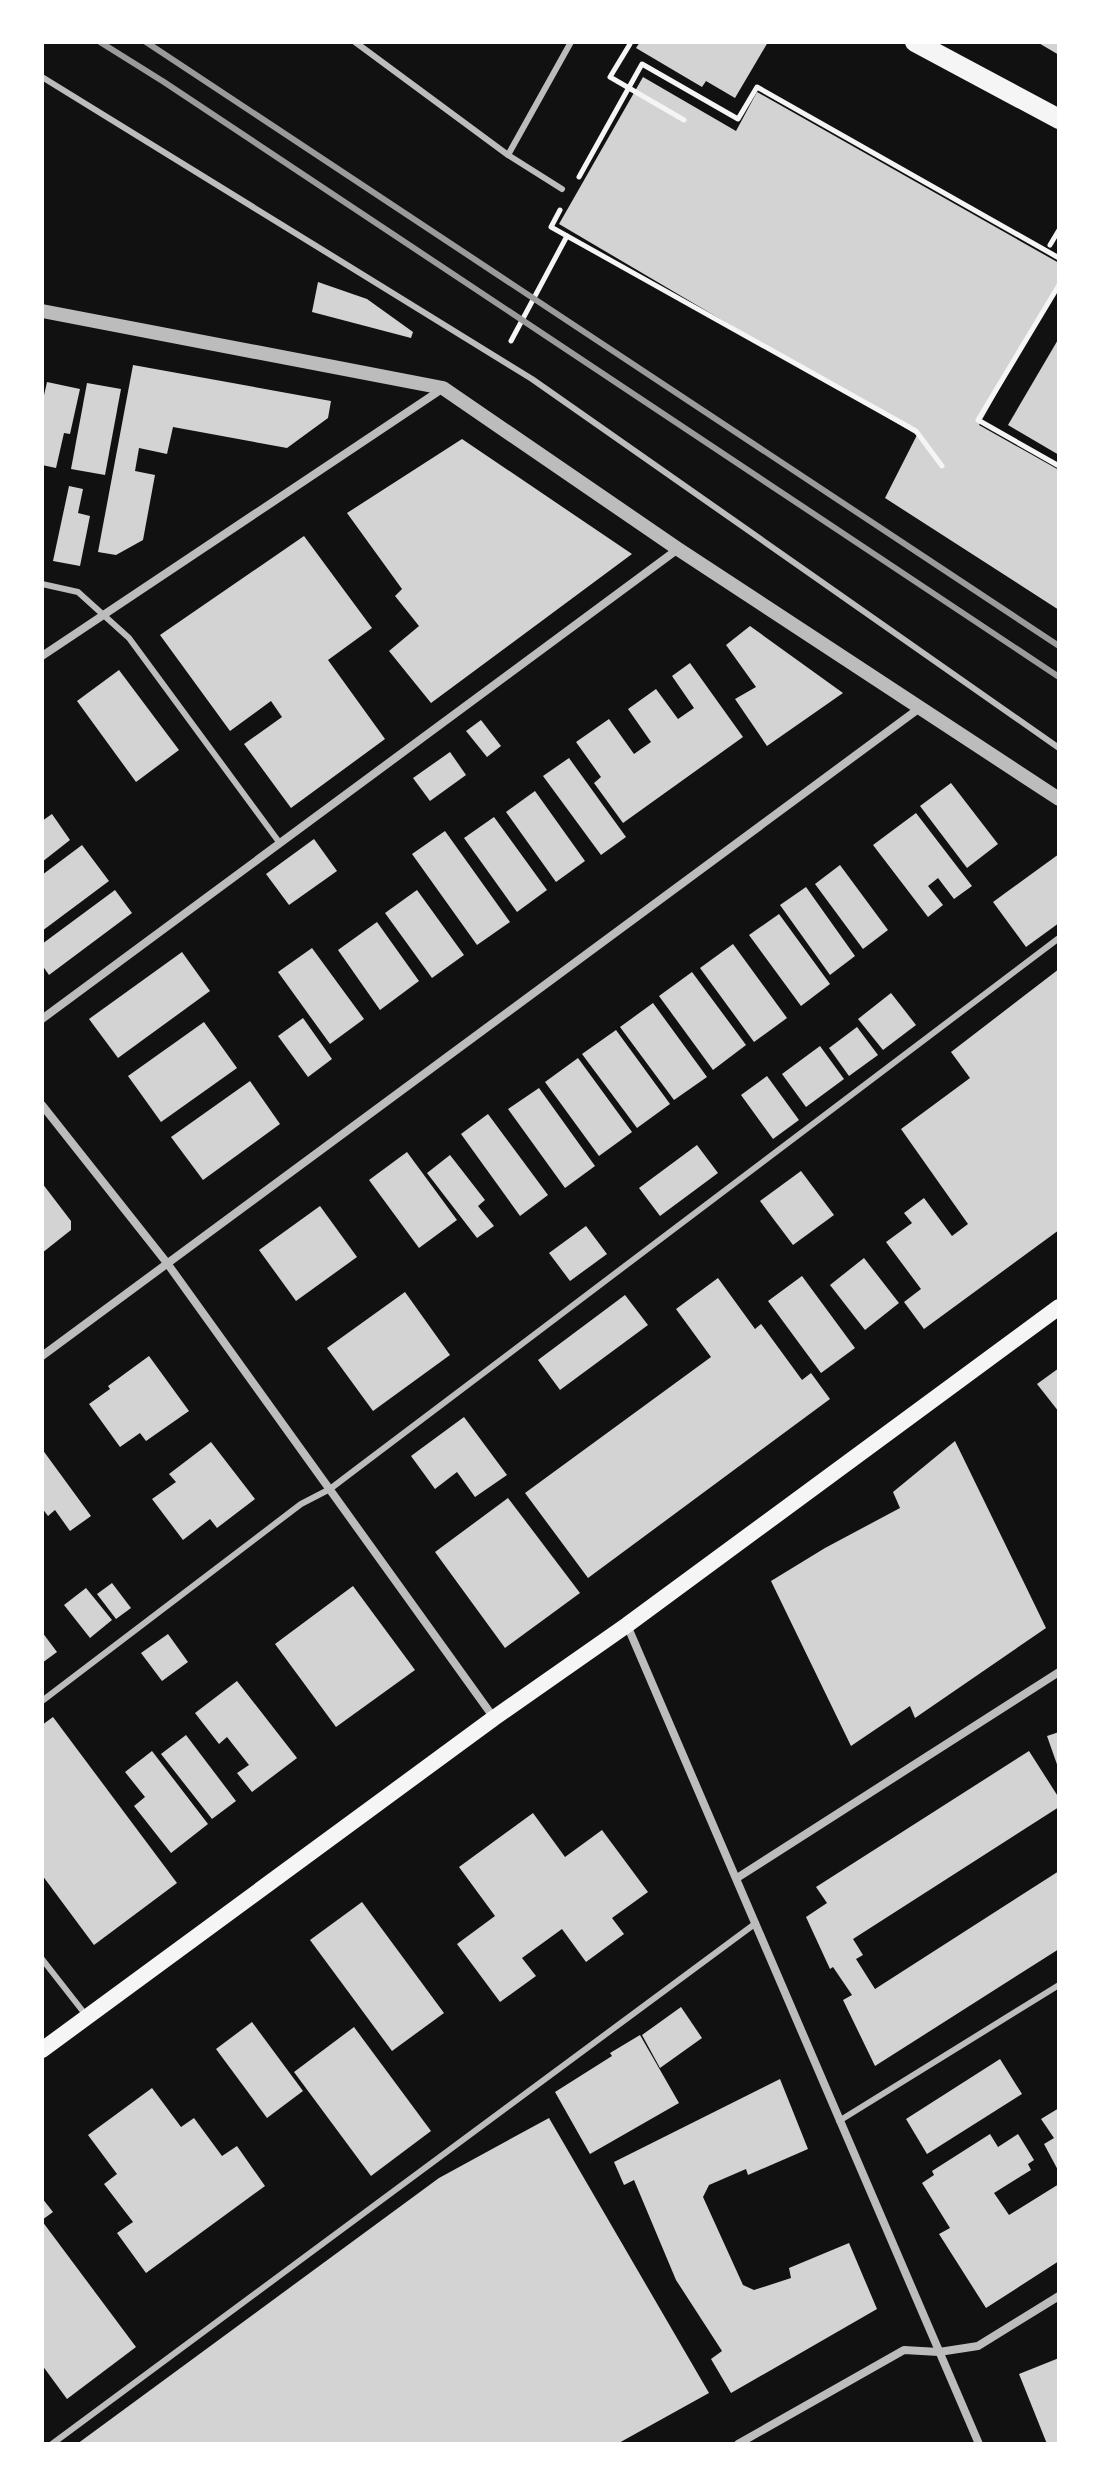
<svg xmlns="http://www.w3.org/2000/svg" width="1101" height="2486" font-family="'Zilla Slab',serif">
<rect width="100%" height="100%" fill="#111"/>
<!-- building -->
<g fill="#d3d3d3">
<polygon points="640,42 768,42 735,98 706,81 702,87 636,48"/>
<polygon points="1037,42 1059,42 1059,55"/>
<polygon points="643,77 736,131 757,92 1059,263 1059,283 979,425 1059,470 1059,610 885,498 917,435 559,224"/>
<polygon points="318,282 367,299 413,332 411,338 312,312"/>
<polygon points="1059,338 1059,455 1008,425"/>
<polygon points="133,365 331,401 328,418 287,448 173,427 167,454 139,448 135,471 155,475 143,540 116,555 98,552"/>
<polygon points="47,382 80,389 70,434 64,433 56,468 42,465 42,404"/>
<polygon points="87,383 121,389 105,475 71,469"/>
<polygon points="462,439 632,554 431,703 389,651 419,626 395,596 402,589 347,513"/>
<polygon points="69,486 83,489 78,513 90,516 80,566 53,561"/>
<polygon points="304,536 372,628 328,660 385,739 291,808 244,744 282,717 271,701 230,731 160,635"/>
<polygon points="750,626 843,693 767,746 735,699 756,687 726,645"/>
<polygon points="690,663 743,737 623,823 594,783 601,777 576,742 609,719 634,754 651,742 628,709 656,689 678,719 694,708 672,676"/>
<polygon points="119,670 179,750 136,782 77,701"/>
<polygon points="481,720 501,746 487,757 466,731"/>
<polygon points="450,752 466,775 430,801 413,778"/>
<polygon points="569,758 626,837 601,855 543,776"/>
<polygon points="951,783 998,844 967,868 920,806"/>
<polygon points="535,791 585,861 556,882 506,812"/>
<polygon points="916,813 972,886 954,899 938,878 928,886 943,905 928,917 873,845"/>
<polygon points="52,814 70,840 42,862 42,821"/>
<polygon points="494,817 547,890 517,912 464,838"/>
<polygon points="445,831 510,922 477,945 412,854"/>
<polygon points="314,839 337,871 289,905 266,874"/>
<polygon points="82,845 109,881 42,931 42,875"/>
<polygon points="1059,854 1059,923 1026,947 993,902"/>
<polygon points="840,865 888,930 863,949 815,884"/>
<polygon points="806,887 855,956 830,975 780,905"/>
<polygon points="115,890 132,913 49,975 42,965 42,944"/>
<polygon points="417,890 464,955 432,978 385,913"/>
<polygon points="779,914 830,984 801,1006 749,935"/>
<polygon points="377,922 419,981 380,1010 338,950"/>
<polygon points="733,944 787,1018 754,1042 700,968"/>
<polygon points="312,948 364,1019 330,1044 278,972"/>
<polygon points="182,952 210,991 118,1058 89,1019"/>
<polygon points="1059,969 1059,1230 924,1329 904,1302 921,1289 886,1242 912,1223 904,1213 924,1198 952,1236 968,1224 901,1129 970,1078 951,1052"/>
<polygon points="692,972 746,1045 713,1070 659,996"/>
<polygon points="891,993 916,1025 883,1050 858,1019"/>
<polygon points="653,1003 707,1077 674,1100 620,1027"/>
<polygon points="303,1018 332,1059 308,1077 278,1036"/>
<polygon points="204,1022 237,1068 161,1122 128,1076"/>
<polygon points="857,1027 878,1055 849,1076 829,1048"/>
<polygon points="616,1030 670,1104 637,1128 582,1054"/>
<polygon points="820,1046 844,1079 806,1107 782,1074"/>
<polygon points="578,1058 632,1132 599,1156 545,1082"/>
<polygon points="767,1076 799,1120 773,1139 741,1095"/>
<polygon points="250,1081 280,1124 203,1180 171,1137"/>
<polygon points="539,1088 595,1166 565,1188 508,1109"/>
<polygon points="488,1114 548,1195 520,1216 461,1134"/>
<polygon points="697,1145 718,1173 660,1216 639,1188"/>
<polygon points="407,1152 457,1220 419,1248 369,1180"/>
<polygon points="450,1155 485,1200 478,1206 494,1226 477,1238 427,1173"/>
<polygon points="801,1171 834,1215 793,1245 760,1201"/>
<polygon points="42,1183 71,1221 71,1230 42,1253"/>
<polygon points="320,1206 357,1257 296,1301 259,1250"/>
<polygon points="586,1226 607,1254 570,1281 549,1253"/>
<polygon points="864,1258 899,1303 865,1330 830,1285"/>
<polygon points="802,1276 855,1348 821,1373 768,1301"/>
<polygon points="718,1278 755,1329 761,1324 802,1380 811,1373 830,1399 588,1578 525,1493 711,1357 676,1309"/>
<polygon points="405,1292 450,1355 373,1411 327,1348"/>
<polygon points="625,1295 648,1325 560,1390 538,1360"/>
<polygon points="149,1356 189,1411 146,1441 140,1433 120,1447 89,1404 110,1389 108,1386"/>
<polygon points="1059,1368 1059,1412 1037,1384"/>
<polygon points="464,1417 507,1475 475,1497 457,1472 435,1489 411,1456"/>
<polygon points="955,1441 1046,1628 915,1718 910,1706 851,1746 771,1581 825,1548 900,1508 893,1492"/>
<polygon points="211,1442 255,1499 217,1528 210,1519 183,1540 152,1499 176,1482 169,1474"/>
<polygon points="42,1449 91,1516 70,1531 55,1510 48,1516 42,1508"/>
<polygon points="508,1498 580,1593 505,1648 435,1552"/>
<polygon points="112,1583 131,1608 116,1619 97,1594"/>
<polygon points="353,1586 415,1670 336,1727 275,1644"/>
<polygon points="86,1588 112,1620 90,1638 64,1605"/>
<polygon points="42,1632 57,1652 42,1663"/>
<polygon points="168,1634 188,1662 162,1681 141,1653"/>
<polygon points="237,1681 297,1758 252,1792 237,1773 249,1765 227,1737 219,1744 195,1713"/>
<polygon points="53,1717 177,1883 94,1945 42,1875 42,1725"/>
<polygon points="1059,1732 1059,1770 1047,1736"/>
<polygon points="186,1735 236,1801 212,1819 161,1754"/>
<polygon points="152,1751 208,1824 171,1853 134,1806 145,1797 125,1772"/>
<polygon points="1029,1751 1059,1798 1059,1807 853,1939 863,1955 856,1959 875,1989 1059,1871 1059,1949 875,2066 843,2000 852,1995 833,1967 830,1969 806,1917 827,1903 816,1887"/>
<polygon points="533,1813 565,1857 602,1830 648,1892 612,1918 624,1934 586,1962 562,1929 522,1958 536,1976 500,2002 457,1944 495,1916 459,1867"/>
<polygon points="362,1902 444,2013 392,2051 310,1940"/>
<polygon points="681,2007 702,2038 660,2068 642,2035"/>
<polygon points="252,2022 303,2091 267,2118 216,2049"/>
<polygon points="354,2027 431,2131 371,2176 294,2072"/>
<polygon points="640,2035 679,2103 590,2154 555,2092 612,2056 610,2053"/>
<polygon points="1000,2059 1022,2094 927,2154 906,2119"/>
<polygon points="780,2079 808,2149 748,2175 746,2169 709,2185 703,2197 743,2285 754,2290 791,2278 789,2268 849,2243 877,2309 731,2393 711,2359 722,2351 676,2280 634,2180 624,2185 614,2162"/>
<polygon points="152,2088 181,2127 194,2118 222,2156 237,2146 265,2186 146,2273 117,2233 133,2222 104,2184 117,2174 88,2135"/>
<polygon points="1059,2108 1059,2172 1044,2144 1054,2138 1041,2119"/>
<polygon points="549,2118 709,2393 617,2444 77,2444 439,2178"/>
<polygon points="990,2134 998,2147 1018,2134 1034,2160 1028,2164 1031,2170 994,2193 1009,2215 1059,2184 1059,2261 986,2308 939,2234 950,2228 922,2183 934,2175 932,2171"/>
<polygon points="42,2198 53,2212 42,2220"/>
<polygon points="42,2221 136,2347 67,2399 42,2365"/>
<polygon points="1059,2358 1059,2444 1047,2444 1019,2374"/>
</g>
<g fill="none" stroke-linecap="round" stroke-linejoin="round">
<!-- path -->
<g stroke="#f5f5f5" stroke-width="5">
<polyline points="630,44 610,77 684,120"/>
<polyline points="579,177 642,64 738,119 757,87 1059,258"/>
<polyline points="560,210 551,227 916,431 942,466"/>
<polyline points="1050,245 1059,230"/>
<polyline points="1059,285 978,420 1059,466"/>
<polyline points="511,341 567,236"/>
</g>
<!-- service -->
<g stroke="#bcbcbc" stroke-width="6">
<polyline points="355,42 508,155 562,189"/>
<polyline points="42,77 532,379 1059,748"/>
<polyline points="508,155 571,42"/>
<polyline points="42,584 78,592 129,638 279,842"/>
<polyline points="42,1701 301,1504 330,1489 359,1467 1059,938"/>
<polyline points="42,1959 85,2014"/>
<polyline points="839,2121 1059,1985"/>
<polyline points="52,2444 756,1923"/>
</g>
<!-- minor -->
<g stroke="#bcbcbc" stroke-width="8">
<polyline points="42,656 442,389"/>
<polyline points="42,1019 678,549"/>
<polyline points="42,1105 167,1263 494,1718"/>
<polyline points="42,1356 921,707"/>
<polyline points="627,1625 979,2444"/>
<polyline points="737,1878 1059,1672"/>
<polyline points="738,2444 904,2350 939,2352 978,2346 1059,2296"/>
</g>
<!-- tertiary -->
<polyline stroke="#bcbcbc" stroke-width="14" points="42,311 443,388 678,549 1059,799"/>
<!-- secondary -->
<polyline stroke="#f5f5f5" stroke-width="16" points="42,2050 494,1718 627,1625 1059,1307"/>
<!-- primary -->
<polyline stroke="#f5f5f5" stroke-width="20" points="915,42 1059,119"/>
<!-- rail -->
<g stroke="#9a9a9a" stroke-width="6">
<polyline points="100,42 164,82 1059,677"/>
<polyline points="146,42 1059,646"/>
</g>
</g>
<!-- border -->
<rect width="1101" height="2486" fill="none" stroke="#ffffff" stroke-width="88"/>
</svg>
